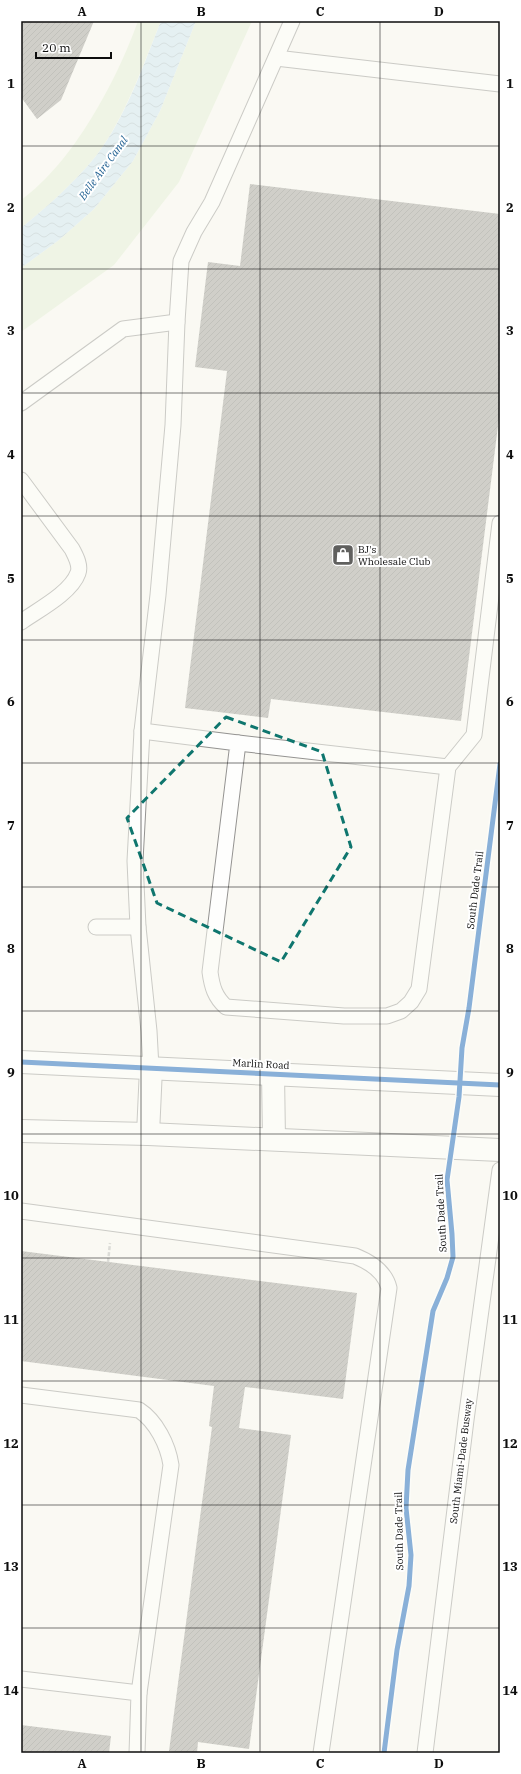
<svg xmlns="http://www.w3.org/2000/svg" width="521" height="1774" font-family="'IBM Plex Serif',serif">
<defs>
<pattern id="water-waves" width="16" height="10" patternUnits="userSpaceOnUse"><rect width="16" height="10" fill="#cce4f1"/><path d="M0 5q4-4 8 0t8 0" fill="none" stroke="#aec2cd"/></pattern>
<pattern id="building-hatch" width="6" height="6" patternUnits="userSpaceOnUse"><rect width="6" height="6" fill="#9e9c98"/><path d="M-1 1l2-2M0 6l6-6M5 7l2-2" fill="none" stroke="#7f7e7a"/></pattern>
</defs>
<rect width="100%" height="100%" fill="#faf9f3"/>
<!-- grass -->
<g fill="#e3eed5">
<path d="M138,21H161C143,65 125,118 96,156C74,183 48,206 21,228V200C73,163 117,80 138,21Z"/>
<polygon points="196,21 252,21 179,182 114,265 21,332 21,268 59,240 94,209 133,161 160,111"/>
</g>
<!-- water -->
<path fill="url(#water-waves)" d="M161,21H196L160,111L133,161L94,209L59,240L21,268V228C48,206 74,183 96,156C126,117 143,66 161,21Z"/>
<!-- building -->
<g fill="url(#building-hatch)">
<polygon points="21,21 94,21 61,100 37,119 21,97"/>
<polygon points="250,184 500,214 500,410 461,721 271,699 268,718 185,708 227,371 195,367 208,262 240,266"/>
<polygon points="21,1251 357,1293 343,1399 245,1387 239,1428 291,1435 249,1749 198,1742 197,1753 169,1751 212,1427 209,1426 214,1386 21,1361"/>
<polygon points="21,1725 111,1736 109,1753 21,1753"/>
</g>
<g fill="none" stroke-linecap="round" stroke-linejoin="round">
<!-- service casing -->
<g stroke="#949391" stroke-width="17">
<g id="service">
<polyline points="276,58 500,84"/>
<polyline points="21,403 123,329 177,322"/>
<path d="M21,480L72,549C75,555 81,565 78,573C71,593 38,610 21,622"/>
<path d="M142,731L238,743L210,972C212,987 215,997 226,1007L344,1016H387L401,1011L411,1002L419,989L448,767L474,735L500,523"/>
<polyline points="238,743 448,767"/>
<polyline points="96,927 138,927"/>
<polyline points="151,1068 149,1031 138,927 135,861 142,731 158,595 173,425 177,322 181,261 194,232 212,202 292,21"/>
<path d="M21,1211L355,1256C370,1262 385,1271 389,1288L321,1753"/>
<path d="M21,1395L139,1410C156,1421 168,1445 171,1465L139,1693"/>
<polyline points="21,1679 139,1693 137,1753"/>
<polyline points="425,1753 466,1420 500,1170"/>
</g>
</g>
<!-- tertiary casing -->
<g stroke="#949391" stroke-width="24">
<g id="tertiary">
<polyline points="21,1062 500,1085"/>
<polyline points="273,1074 274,1139"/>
<polyline points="21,1131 148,1134 500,1150"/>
<polyline points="148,1134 151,1068"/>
</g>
</g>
<!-- path -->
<polyline stroke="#b8b8b7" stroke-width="2.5" stroke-dasharray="4 2" stroke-linecap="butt" points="108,1262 110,1243"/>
<!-- service -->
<use href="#service" stroke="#fefefd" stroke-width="15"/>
<!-- tertiary -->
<use href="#tertiary" stroke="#fefefd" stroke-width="22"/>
<!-- cycleway casing -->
<g stroke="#fff" stroke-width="8">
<g id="cycleway">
<polyline points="21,1062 500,1085"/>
<polyline points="384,1753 397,1650 409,1586 411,1555 406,1508 408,1470 433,1311 447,1278 453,1257 452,1234 447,1180 459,1097 462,1048 469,1008 500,764"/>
</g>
</g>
<!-- cycleway -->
<use href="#cycleway" stroke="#0057b8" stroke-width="5"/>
</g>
<!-- marked area -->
<path d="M0 0H521V1774H0ZM226,717L322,752L351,847L281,962L157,903L127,818Z" fill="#faf9f3" fill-opacity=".55" fill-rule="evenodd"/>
<path fill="none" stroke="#0f766e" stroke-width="3" stroke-dasharray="8 5" stroke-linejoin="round" d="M226,717L322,752L351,847L281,962L157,903L127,818Z"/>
<!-- grid -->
<path fill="none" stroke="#0d0d0d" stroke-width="1" stroke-opacity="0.55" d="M141,21V1753M260,21V1753M380,21V1753M21,146H500M21,269H500M21,393H500M21,516H500M21,640H500M21,763H500M21,887H500M21,1011H500M21,1134H500M21,1258H500M21,1381H500M21,1505H500M21,1628H500"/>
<!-- icons -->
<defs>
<g id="shop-square" transform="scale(1.15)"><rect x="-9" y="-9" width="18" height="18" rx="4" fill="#60605e" stroke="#fff"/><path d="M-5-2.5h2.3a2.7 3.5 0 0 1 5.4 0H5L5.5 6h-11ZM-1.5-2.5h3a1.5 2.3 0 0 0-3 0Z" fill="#fff"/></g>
</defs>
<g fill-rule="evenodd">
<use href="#shop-square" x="343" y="555"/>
</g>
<g text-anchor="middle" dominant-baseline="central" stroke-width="4" stroke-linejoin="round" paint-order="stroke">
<!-- poi labels -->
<g font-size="10" fill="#0d0d0d" stroke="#fff" text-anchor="start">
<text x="358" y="549">BJ's<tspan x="358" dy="12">Wholesale Club</tspan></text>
</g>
<!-- street labels -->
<g font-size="10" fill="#0d0d0d" stroke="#fff">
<text transform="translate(475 890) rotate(-83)">South Dade Trail</text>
<text transform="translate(261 1064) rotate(3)">Marlin Road</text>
<text transform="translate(441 1213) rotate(-93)">South Dade Trail</text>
<text transform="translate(461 1461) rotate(-83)">South Miami-Dade Busway</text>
<text transform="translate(399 1531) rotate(-91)">South Dade Trail</text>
</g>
<!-- water labels -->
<g font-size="11" font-style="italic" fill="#236293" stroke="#fff">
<text transform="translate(103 168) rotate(-54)">Belle Aire Canal</text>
</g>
</g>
<!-- border -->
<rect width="521" height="1774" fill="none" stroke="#ffffff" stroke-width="44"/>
<!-- scale -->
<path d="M36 52v6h75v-6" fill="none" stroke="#0d0d0d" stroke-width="2"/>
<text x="42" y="52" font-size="12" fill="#0d0d0d" stroke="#ffffff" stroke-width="3" paint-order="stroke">20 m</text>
<rect x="22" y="22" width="477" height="1730" fill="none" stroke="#0d0d0d" stroke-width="1.5"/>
<g font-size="13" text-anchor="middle" font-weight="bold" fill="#0d0d0d">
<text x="82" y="16">A</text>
<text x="201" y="16">B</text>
<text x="320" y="16">C</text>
<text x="439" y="16">D</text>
<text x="11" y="88">1</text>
<text x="510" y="88">1</text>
<text x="11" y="212">2</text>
<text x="510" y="212">2</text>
<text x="11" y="335">3</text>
<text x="510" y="335">3</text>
<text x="11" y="459">4</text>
<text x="510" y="459">4</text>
<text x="11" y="583">5</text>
<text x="510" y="583">5</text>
<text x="11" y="706">6</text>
<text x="510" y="706">6</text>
<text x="11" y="830">7</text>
<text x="510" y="830">7</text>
<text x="11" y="953">8</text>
<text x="510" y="953">8</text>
<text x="11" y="1077">9</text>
<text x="510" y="1077">9</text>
<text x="11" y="1200">10</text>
<text x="510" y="1200">10</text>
<text x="11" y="1324">11</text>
<text x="510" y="1324">11</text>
<text x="11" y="1448">12</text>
<text x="510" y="1448">12</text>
<text x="11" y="1571">13</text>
<text x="510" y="1571">13</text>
<text x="11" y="1695">14</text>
<text x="510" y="1695">14</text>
<text x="82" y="1768">A</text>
<text x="201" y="1768">B</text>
<text x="320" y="1768">C</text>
<text x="439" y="1768">D</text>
</g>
</svg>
